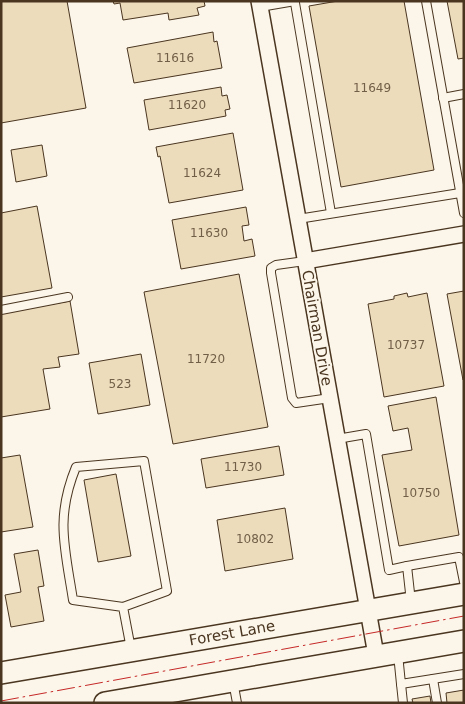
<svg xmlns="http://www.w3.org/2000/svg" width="465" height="704" font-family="'DejaVu Sans',sans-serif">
<rect width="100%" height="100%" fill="#fbf6e9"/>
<!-- building -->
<g fill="#ecdcbc" stroke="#4a3520">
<polygon points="1,1 67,1 86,108 1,123"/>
<polygon points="113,1 204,1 205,6 197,8 199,15 169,20 168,13 123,20 120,3 114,4"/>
<polygon points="338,1 404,1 434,170 341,187 309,6"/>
<polygon points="447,1 464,1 464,58 458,59"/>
<polygon points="213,32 214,42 217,41 222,68 134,83 127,48"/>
<polygon points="221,87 222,96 227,95 230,109 225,110 226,116 149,130 144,100"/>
<polygon points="233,133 243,190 169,203 160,156 158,157 156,147"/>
<polygon points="42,145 47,176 16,182 11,150"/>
<polygon points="37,206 52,288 1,297 1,213"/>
<polygon points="246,207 249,225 242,226 244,241 252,239 255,256 181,269 172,220"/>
<polygon points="239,274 268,427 173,444 144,292"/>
<polygon points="464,291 464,379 463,380 447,294"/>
<polygon points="407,293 408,297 427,293 444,386 384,397 368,304 394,299 394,296"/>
<polygon points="70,301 79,354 58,357 60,367 43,369 50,409 1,417 1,313"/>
<polygon points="141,354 150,405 98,414 89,363"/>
<polygon points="436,397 459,535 399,546 382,455 412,450 408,428 393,431 388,406"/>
<polygon points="279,446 284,475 206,488 201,459"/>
<polygon points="20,455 33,527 1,532 1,458"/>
<polygon points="116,474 131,556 98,562 84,480"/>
<polygon points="285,508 293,559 225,571 217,520"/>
<polygon points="38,550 44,586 38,587 44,621 11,627 5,595 21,592 14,554"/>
<polygon points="464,690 464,703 447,703 446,693"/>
<polygon points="430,696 431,703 413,703 412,699"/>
</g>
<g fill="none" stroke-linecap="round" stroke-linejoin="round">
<!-- service casing -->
<g stroke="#4a3520" stroke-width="10">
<g id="service">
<polyline points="426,1 464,213"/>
<polyline points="295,3 331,213"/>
<polyline points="260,7 295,1"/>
<polyline points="443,98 464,94"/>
<polyline points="298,219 460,193"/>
<polyline points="305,261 276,265 271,268 271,273 292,398 296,403 330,398"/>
<polyline points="1,310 68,297"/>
<polyline points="337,439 366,434 389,570 407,566 411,602"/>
<polyline points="407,566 459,557 464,582"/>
<path d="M123,607L73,600C65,548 55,518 76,467L144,461L167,591L123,607L131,649"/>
<polyline points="398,654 401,684 464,674"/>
<polyline points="433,679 437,703"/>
<polyline points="233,681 237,703"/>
<polyline points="401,684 403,703"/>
</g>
</g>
<!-- minor casing -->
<g stroke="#4a3520" stroke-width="18">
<g id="minor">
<polyline points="259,1 376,655"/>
<polyline points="305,261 464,234"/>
</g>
</g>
<!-- secondary casing -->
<g stroke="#4a3520" stroke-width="24">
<g id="secondary">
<polyline points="1,673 464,594"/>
<polyline points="105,703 464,641"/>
</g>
</g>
<!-- service -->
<use href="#service" stroke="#fbf6e9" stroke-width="8"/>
<!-- minor -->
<use href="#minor" stroke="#fbf6e9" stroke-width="15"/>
<!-- secondary -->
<use href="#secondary" stroke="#fbf6e9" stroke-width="21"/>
<!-- power -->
<polyline stroke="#c62828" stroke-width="1" stroke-dasharray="18 4 2.5 4" stroke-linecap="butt" points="1,701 464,616"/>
</g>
<g text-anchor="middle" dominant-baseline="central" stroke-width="4" stroke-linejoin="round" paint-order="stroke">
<!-- number labels -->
<g font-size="12" fill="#725f47">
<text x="175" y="58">11616</text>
<text x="372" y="88">11649</text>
<text x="187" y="105">11620</text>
<text x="202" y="173">11624</text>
<text x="209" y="233">11630</text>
<text x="406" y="345">10737</text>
<text x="206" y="359">11720</text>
<text x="120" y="384">523</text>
<text x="243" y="467">11730</text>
<text x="421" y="493">10750</text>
<text x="255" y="539">10802</text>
</g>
<!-- street labels -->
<g font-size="15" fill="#4a3520" stroke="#fbf6e9">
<text transform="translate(317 328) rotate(80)">Chairman Drive</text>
<text transform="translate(232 633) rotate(-10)">Forest Lane</text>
</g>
</g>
<!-- border -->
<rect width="465" height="704" fill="none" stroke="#4a3520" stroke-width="5"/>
</svg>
